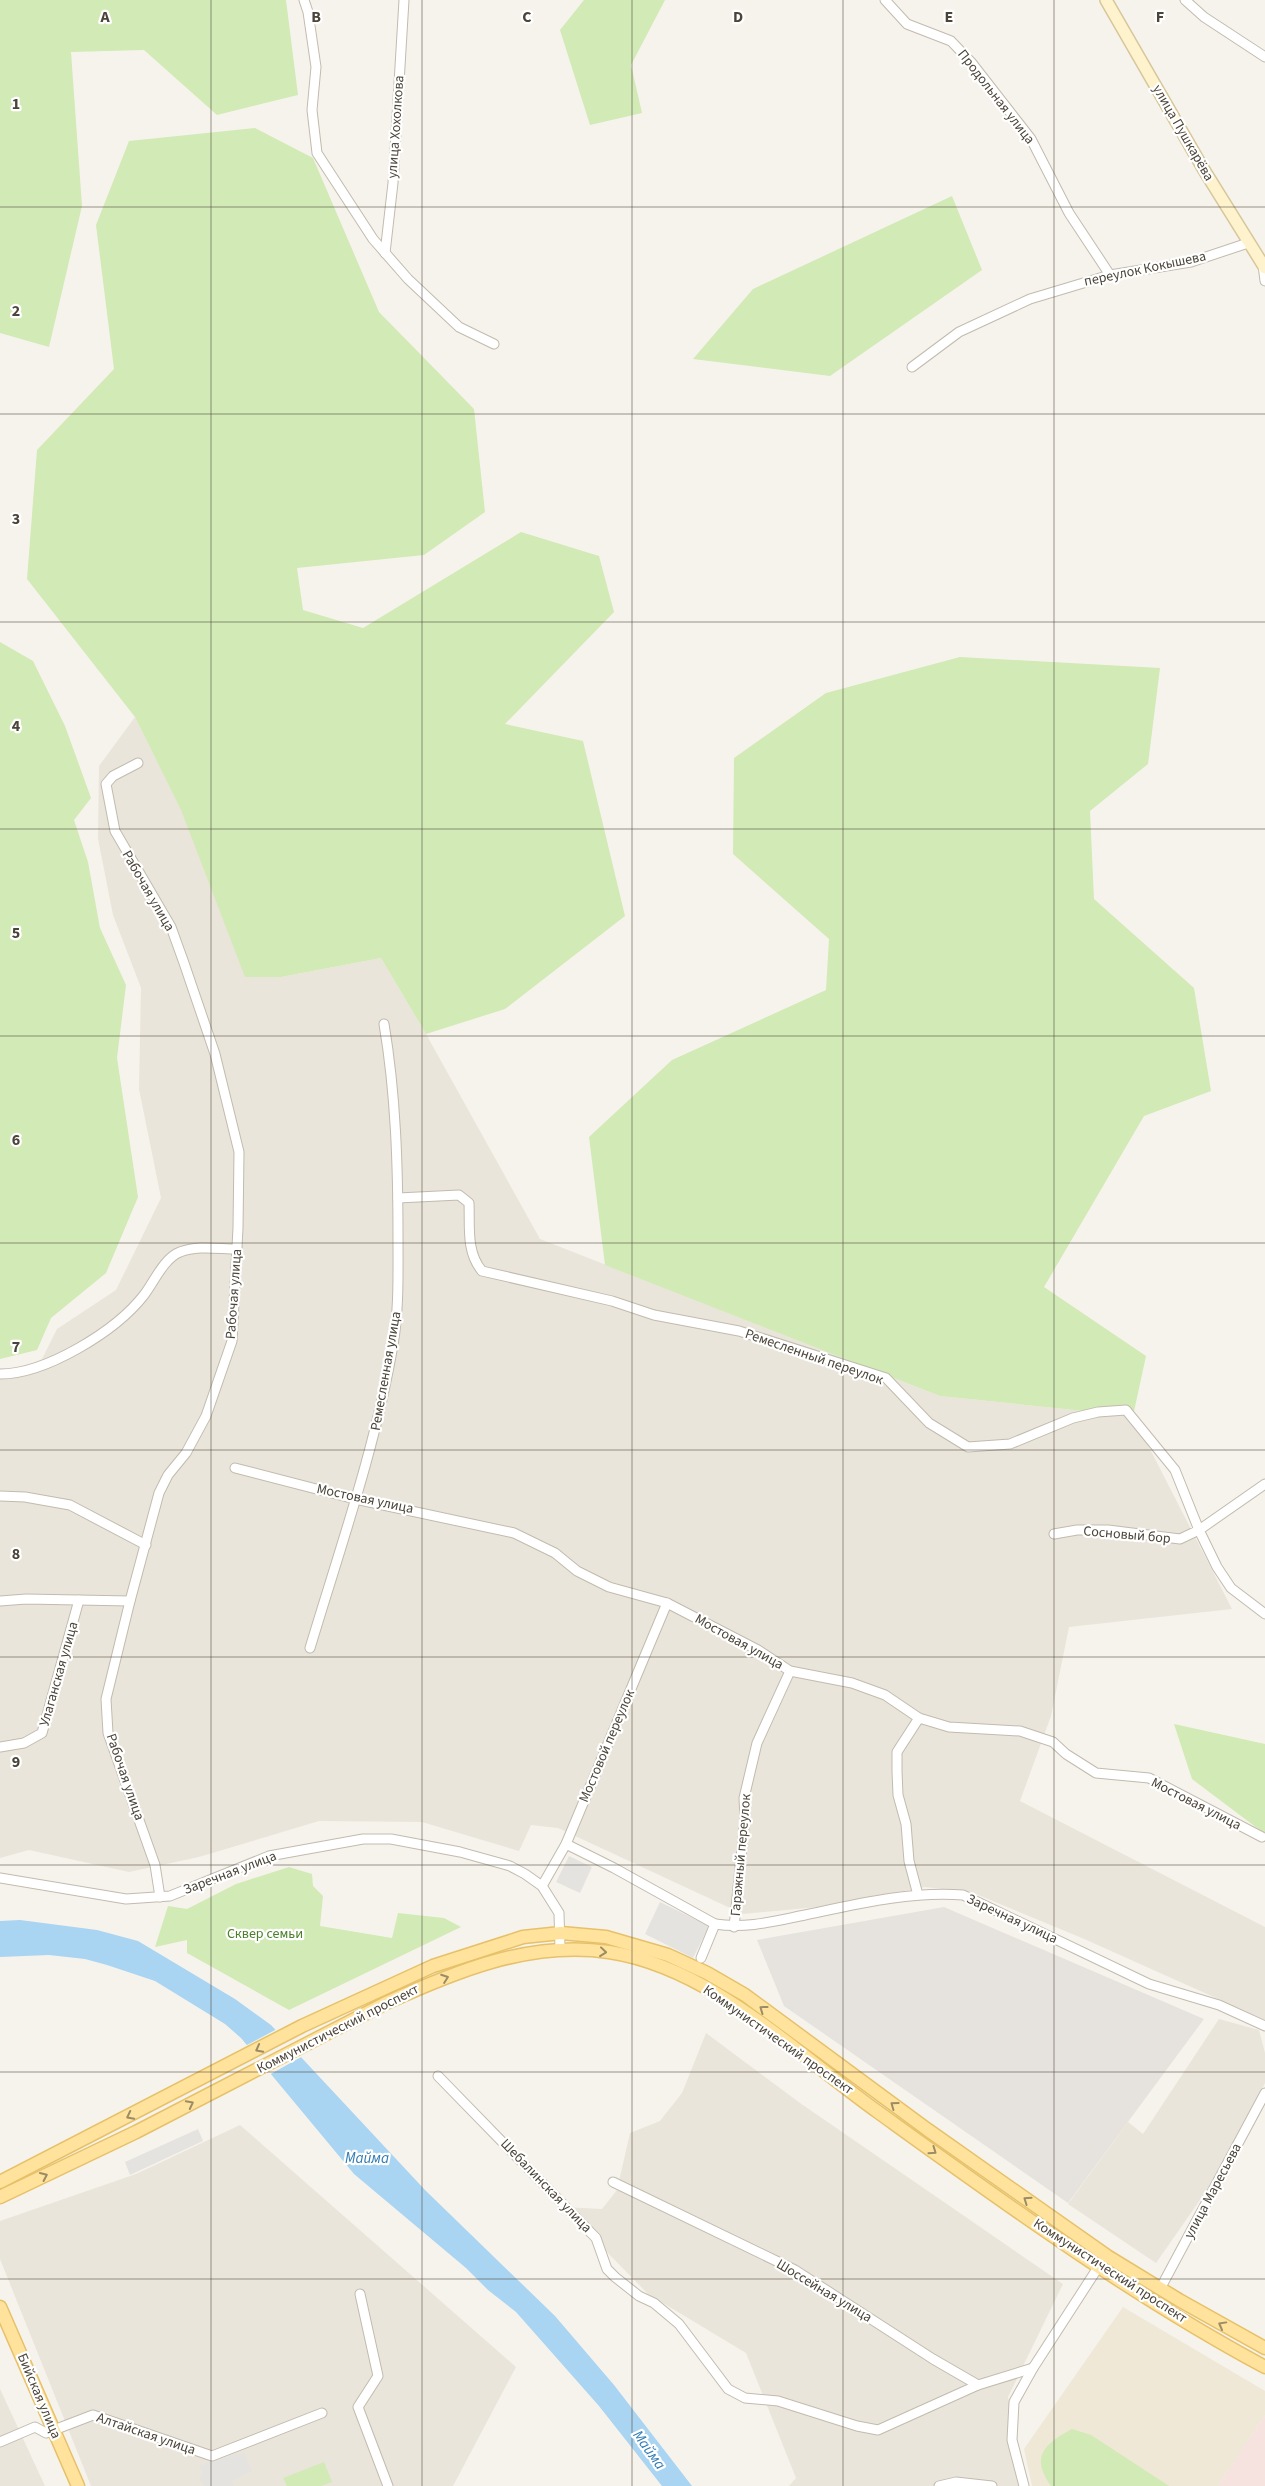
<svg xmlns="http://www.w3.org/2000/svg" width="1265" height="2486" font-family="'Source Sans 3',sans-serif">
<rect width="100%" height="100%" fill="#f6f3ec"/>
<!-- residential -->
<g fill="#eae5da">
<polygon points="135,717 181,809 281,977 381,958 426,1034 540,1239 940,1396 1133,1416 1232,1609 1069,1627 1051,1716 1020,1801 1265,1927 1265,2020 1082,1938 971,1892 925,1887 818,1907 743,1914 558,1828 531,1825 519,1851 422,1822 319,1821 199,1857 129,1872 29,1850 0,1858 0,1379 42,1359 57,1329 116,1290 161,1198 139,1089 141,988 113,915 98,839 99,766"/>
<polygon points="1219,2019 1259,2030 1265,2053 1265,2083 1209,2187 1156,2263 1068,2204 1128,2122 1143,2134"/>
<polygon points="706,2033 800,2103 1063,2284 1008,2397 1023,2486 789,2486 796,2478 746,2353 648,2294 563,2207 602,2209 617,2190 630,2133 660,2121 682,2093"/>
<polygon points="240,2125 516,2367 453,2486 91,2486 0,2259 0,2221 136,2174"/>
<polygon points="0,2389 45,2486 0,2486"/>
</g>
<!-- industrial -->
<polygon fill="#e6e2dd" points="944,1907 1204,2019 1068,2203 784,2006 757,1940"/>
<!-- education -->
<polygon fill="#efe8d6" points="1123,2307 1265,2391 1265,2415 1218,2486 1032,2486 1024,2449"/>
<!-- medical -->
<polygon fill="#f6e3e0" points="1265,2415 1265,2486 1218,2486"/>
<!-- green -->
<g fill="#d2eab5">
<polygon points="0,0 286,0 298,95 217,115 144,50 71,52 82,206 49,347 0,333"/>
<polygon points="584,0 665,0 631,65 642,113 590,125 560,30"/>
<polygon points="255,128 313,158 379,312 474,409 485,512 424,555 297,568 303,610 363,628 521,532 599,556 614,612 505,724 583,741 625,916 505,1009 426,1034 381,958 281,977 245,977 181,810 135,717 27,579 37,450 114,369 96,225 129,141"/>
<polygon points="952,196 982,270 830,376 693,359 753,289"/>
<polygon points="0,642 33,661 65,726 91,798 74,820 88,862 100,928 126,985 117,1058 138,1197 106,1273 51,1318 37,1350 0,1359"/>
<polygon points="960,657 1160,668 1148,764 1090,811 1094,899 1194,988 1211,1091 1144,1116 1044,1287 1146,1356 1133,1416 940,1396 605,1265 589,1137 672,1060 826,990 829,939 733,854 734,758 826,693"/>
<polygon points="1174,1724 1265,1744 1265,1834 1192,1779"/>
<polygon points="289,1867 312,1874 313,1886 323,1896 320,1926 392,1938 398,1913 444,1918 461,1927 289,2010 187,1953 187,1940 155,1947 168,1906 187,1909 236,1884"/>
<path d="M1072,2429L1091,2435L1169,2486H1051C1030,2457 1044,2444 1072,2429Z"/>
<polygon points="324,2462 332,2482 321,2486 287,2486 283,2478"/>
</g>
<!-- parking -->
<g fill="#e5e3e0">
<polygon points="569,1856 592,1867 580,1893 556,1882"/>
<polygon points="660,1902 709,1926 693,1958 645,1934"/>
<polygon points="198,2129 203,2141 130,2175 125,2162"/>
<polygon points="244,2452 252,2471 232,2481 234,2486 205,2486 199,2479 202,2472 199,2465"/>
</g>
<!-- water -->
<polygon fill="#a9d4f2" points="20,1920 97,1930 138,1941 235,1999 271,2025 425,2190 555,2316 614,2385 692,2486 662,2486 599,2406 516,2312 488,2290 466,2268 354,2174 241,2038 225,2024 155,1981 107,1965 85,1959 49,1955 0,1957 0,1921"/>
<!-- pier -->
<polygon fill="#f6f3ec" points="277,2029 303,2056 269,2075 245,2046"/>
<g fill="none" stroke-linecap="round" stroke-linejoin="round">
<!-- street casing -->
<g stroke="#c2bbae" stroke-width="11">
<g id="street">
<polyline points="304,0 308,12 316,67 312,110 317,153 373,239 408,279 459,327 494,344"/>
<polyline points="885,0 907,24 951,41 971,62 1031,139 1069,213 1110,275"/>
<polyline points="1185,0 1204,17 1265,57"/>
<polyline points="385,253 393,183 404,0"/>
<polyline points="1263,265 1265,281"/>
<polyline points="912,367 959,332 1030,299 1110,275 1191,262 1248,243"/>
<polyline points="138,763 113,776 106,784 115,831 171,927 184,963 215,1054 239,1152 238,1228 232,1341 206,1416 186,1453 168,1475 159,1493 130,1601 106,1699 108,1733 155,1865 160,1897"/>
<path d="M398,1198L459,1195L469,1203C470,1227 466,1252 482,1271L612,1301L654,1315L739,1331L886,1378L929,1423L968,1447L1010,1444L1073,1418L1098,1412L1126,1410L1175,1470L1199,1530L1180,1539L1108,1530H1077L1054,1534"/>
<path d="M0,1374C46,1374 116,1331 144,1295C154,1282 164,1258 180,1252C197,1245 219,1249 237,1249"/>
<polyline points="235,1468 355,1499 514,1533 555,1553 577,1571 609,1587 667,1603 758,1650 790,1671 852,1683 885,1695 919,1718 949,1727 1020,1731 1053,1742 1066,1754 1096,1773 1149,1778 1262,1837"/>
<polyline points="1265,1484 1199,1530 1217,1567 1231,1588 1265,1614"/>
<polyline points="0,1496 25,1497 70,1505 146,1545"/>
<polyline points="0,1601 26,1599 130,1601"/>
<path d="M310,1648C340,1548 375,1449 393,1345C399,1310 398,1275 398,1239C398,1168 396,1095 384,1024"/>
<polyline points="0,1747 24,1743 42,1733 79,1600"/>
<polyline points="566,1844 614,1868 715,1924 701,1958"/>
<polyline points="0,1878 126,1899 170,1896 269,1856 363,1839 391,1839 460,1852 510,1866 525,1874 542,1886 559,1913 560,1948"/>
<polyline points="542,1886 566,1844 667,1603"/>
<polyline points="918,1895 909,1861 906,1824 898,1795 897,1771 897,1752 919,1718"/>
<path d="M715,1924C746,1929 775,1921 805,1915C857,1904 910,1891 963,1895L1149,1984L1219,2005L1265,2026"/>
<polyline points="734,1927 745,1818 744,1798 757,1743 790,1671"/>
<polyline points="438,2076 596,2238 607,2269 615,2277 639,2296 654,2303 679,2324 728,2389 745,2398 778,2401 857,2426 878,2430 978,2385"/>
<polyline points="613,2182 795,2270 933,2359 978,2385 1033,2368"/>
<polyline points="1160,2289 1265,2093"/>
<polyline points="360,2294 378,2376 358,2407 388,2486"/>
<polyline points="0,2442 35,2427 46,2433 93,2415 212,2456 322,2413"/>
<polyline points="939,2486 956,2482 992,2486"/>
<polyline points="1024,2486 1012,2440 1014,2402 1033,2368 1099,2266"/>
</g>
</g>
<!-- secondary casing -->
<g stroke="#d6c79b" stroke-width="14">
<polyline id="secondary" points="1106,0 1204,170 1265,268"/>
</g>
<!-- primary casing -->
<g stroke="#e6c16a" stroke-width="15">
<g id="primary">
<polyline points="0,2182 302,2026 433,1966 523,1937 561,1933 606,1937 668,1955 707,1973 745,1995 928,2130 1107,2256 1179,2300 1265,2348"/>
<path d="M0,2197L136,2132L384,2004C454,1972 530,1940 609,1952C710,1967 797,2054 878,2112C1003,2202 1129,2294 1265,2367"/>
<polyline points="0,2307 78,2486"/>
</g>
</g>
<!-- street -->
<use href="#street" stroke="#fff" stroke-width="9"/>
<!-- secondary -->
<use href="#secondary" stroke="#fff3cd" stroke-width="11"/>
<!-- primary -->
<use href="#primary" stroke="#ffe39c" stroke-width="12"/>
</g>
<!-- one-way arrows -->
<defs><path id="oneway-chevron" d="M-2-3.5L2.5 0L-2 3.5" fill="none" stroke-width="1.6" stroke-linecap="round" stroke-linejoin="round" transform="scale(1.25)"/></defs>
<g stroke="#9c8c66">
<use href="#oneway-chevron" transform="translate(603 1952) rotate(6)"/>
<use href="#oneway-chevron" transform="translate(445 1978) rotate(-20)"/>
<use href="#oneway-chevron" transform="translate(763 2009) rotate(-144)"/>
<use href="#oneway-chevron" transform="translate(259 2049) rotate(152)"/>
<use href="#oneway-chevron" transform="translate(190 2104) rotate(-27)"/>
<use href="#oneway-chevron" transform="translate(894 2105) rotate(-144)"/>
<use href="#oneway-chevron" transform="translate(130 2116) rotate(153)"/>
<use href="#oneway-chevron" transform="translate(933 2151) rotate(35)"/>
<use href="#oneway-chevron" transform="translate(44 2176) rotate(-25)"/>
<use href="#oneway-chevron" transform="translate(1027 2200) rotate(-145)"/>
<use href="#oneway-chevron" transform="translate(1222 2325) rotate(-151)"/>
</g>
<!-- grid -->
<path fill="none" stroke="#4b4439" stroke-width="1" stroke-opacity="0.55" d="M211,0V2486M422,0V2486M632,0V2486M843,0V2486M1054,0V2486M0,207H1265M0,414H1265M0,622H1265M0,829H1265M0,1036H1265M0,1243H1265M0,1450H1265M0,1657H1265M0,1865H1265M0,2072H1265M0,2279H1265"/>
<g text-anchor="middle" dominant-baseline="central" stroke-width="4.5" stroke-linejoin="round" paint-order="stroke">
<!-- street labels -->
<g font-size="14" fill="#4b4439" stroke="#fff">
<text transform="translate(996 97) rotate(52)">Продольная улица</text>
<text transform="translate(396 127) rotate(-86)">улица Хохолкова</text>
<text transform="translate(1183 133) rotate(60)">улица Пушкарёва</text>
<text transform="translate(1145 269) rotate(-12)">переулок Кокышева</text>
<text transform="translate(148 891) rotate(60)">Рабочая улица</text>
<text transform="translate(234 1294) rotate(-86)">Рабочая улица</text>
<text transform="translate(814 1357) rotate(19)">Ремесленный переулок</text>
<text transform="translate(386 1371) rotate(-80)">Ремесленная улица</text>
<text transform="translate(365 1499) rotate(12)">Мостовая улица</text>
<text transform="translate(1127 1535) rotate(5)">Сосновый бор</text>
<text transform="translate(739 1642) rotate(29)">Мостовая улица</text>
<text transform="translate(59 1674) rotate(-74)">Улаганская улица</text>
<text transform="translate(607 1746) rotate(-67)">Мостовой переулок</text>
<text transform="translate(125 1777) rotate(71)">Рабочая улица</text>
<text transform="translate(1196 1804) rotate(27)">Мостовая улица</text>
<text transform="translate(741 1855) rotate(-85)">Гаражный переулок</text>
<text transform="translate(230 1873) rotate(-21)">Заречная улица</text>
<text transform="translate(1012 1919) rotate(25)">Заречная улица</text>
<text transform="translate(338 2029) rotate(-27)">Коммунистический проспект</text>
<text transform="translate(778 2040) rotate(35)">Коммунистический проспект</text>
<text transform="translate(546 2186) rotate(46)">Шебалинская улица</text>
<text transform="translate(1213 2191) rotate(-62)">улица Маресьева</text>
<text transform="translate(1110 2271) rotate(33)">Коммунистический проспект</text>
<text transform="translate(824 2291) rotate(31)">Шоссейная улица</text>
<text transform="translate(39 2396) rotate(67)">Бийская улица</text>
<text transform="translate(146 2434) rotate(19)">Алтайская улица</text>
</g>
<!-- park labels -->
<g font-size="14" fill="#4a7f2a" stroke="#fff">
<text x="265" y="1934">Сквер семьи</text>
</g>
<!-- water labels -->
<g font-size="15" font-style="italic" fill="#2e7ab2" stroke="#fff">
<text x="367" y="2158">Майма</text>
<text transform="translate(649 2450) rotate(54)">Майма</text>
</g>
</g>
<g font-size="16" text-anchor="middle" font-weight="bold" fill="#4b4439" stroke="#fff" stroke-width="4.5" stroke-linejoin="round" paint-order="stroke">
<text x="105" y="22">A</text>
<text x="316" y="22">B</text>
<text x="527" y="22">C</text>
<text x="738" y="22">D</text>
<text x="949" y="22">E</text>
<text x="1160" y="22">F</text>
<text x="16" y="109">1</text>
<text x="16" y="316">2</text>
<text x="16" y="524">3</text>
<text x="16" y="731">4</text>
<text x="16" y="938">5</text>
<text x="16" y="1145">6</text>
<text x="16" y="1352">7</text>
<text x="16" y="1559">8</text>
<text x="16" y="1767">9</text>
</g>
</svg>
